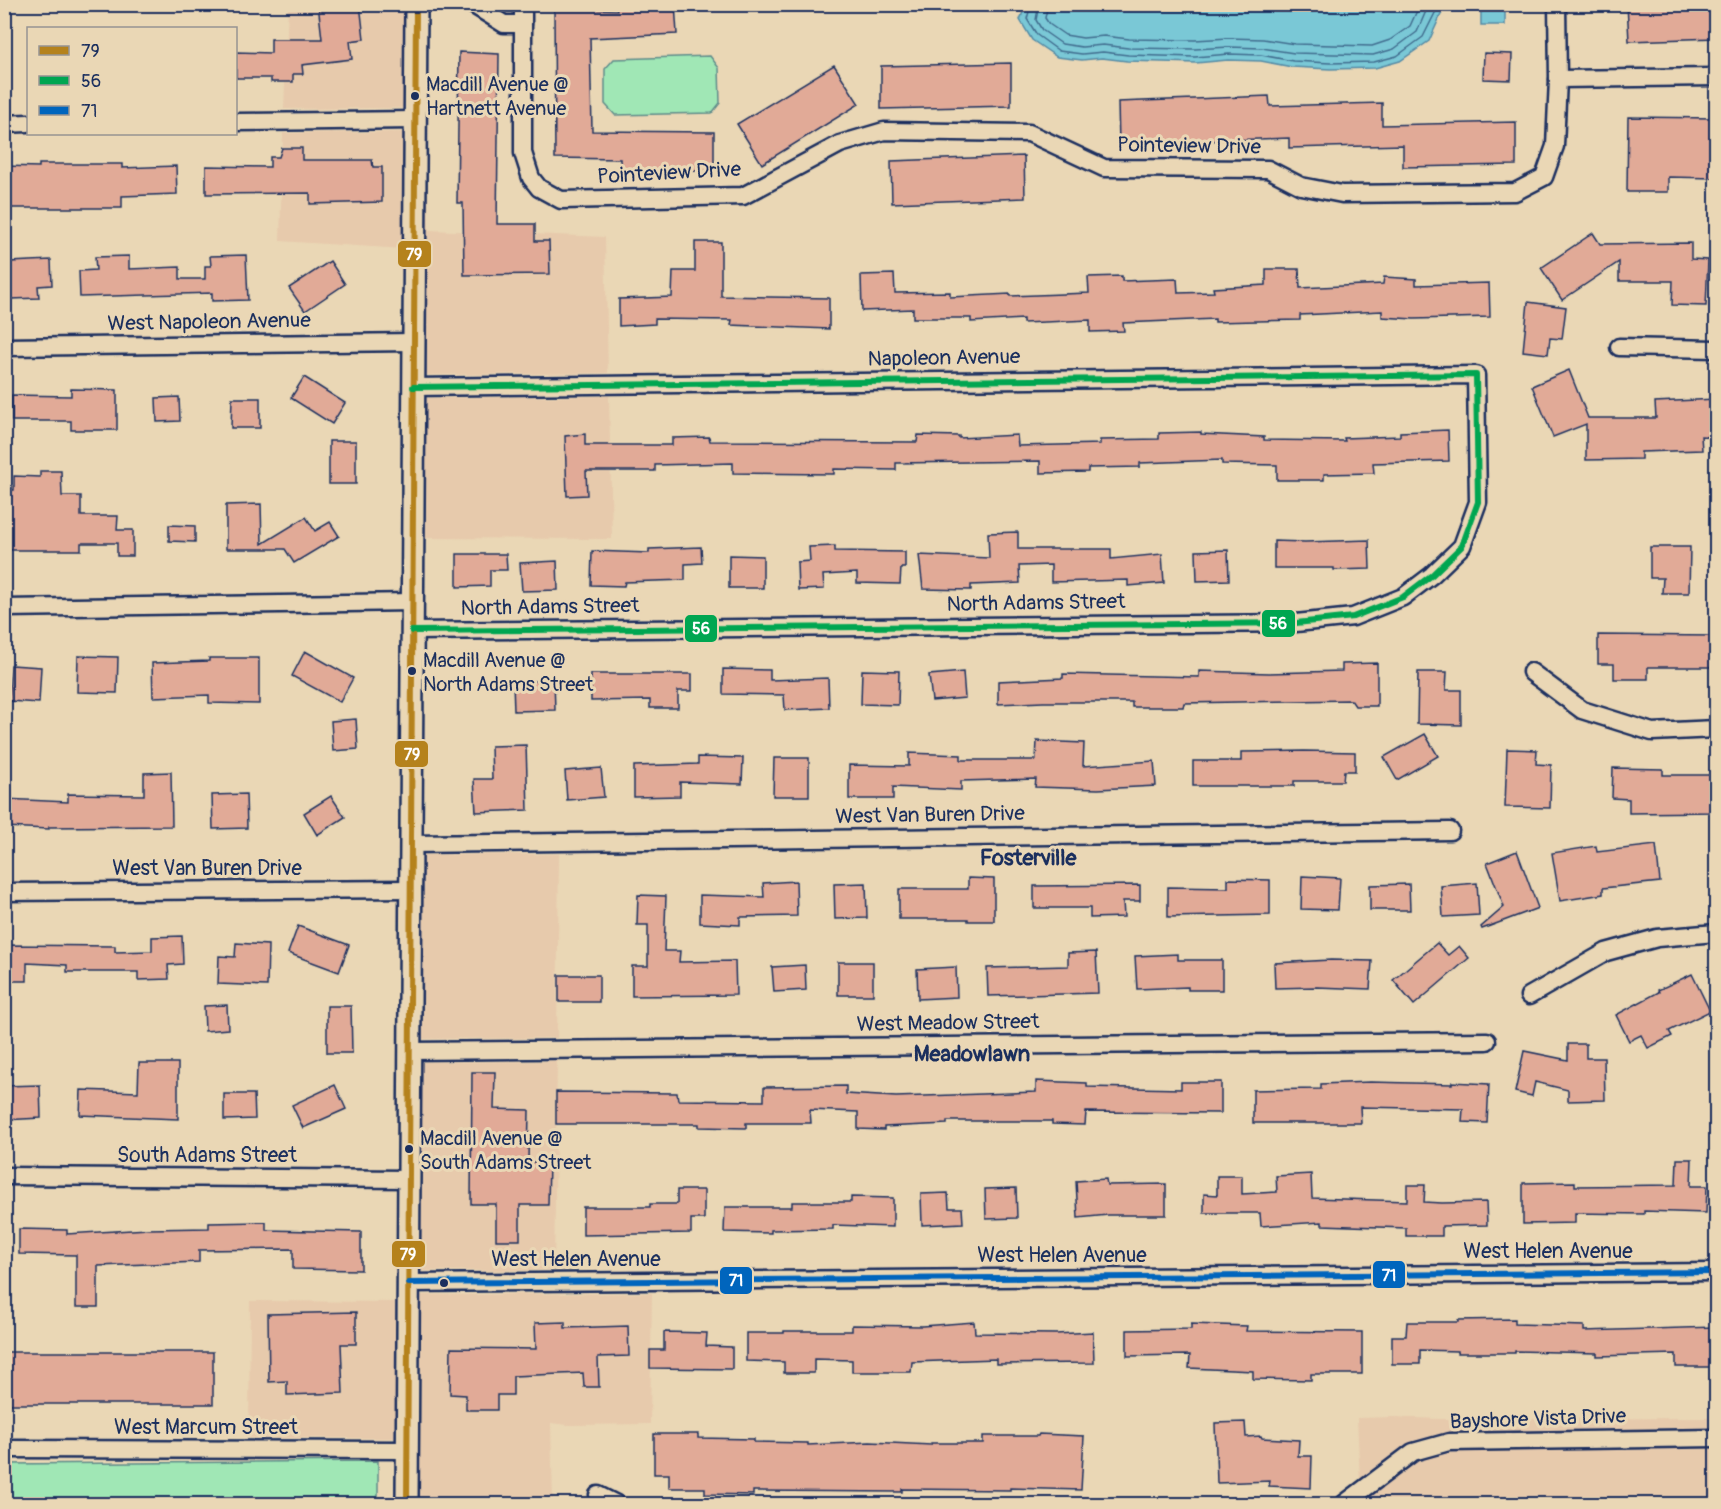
<svg xmlns="http://www.w3.org/2000/svg" width="1721" height="1509" font-family="Pangolin,sans-serif">
<rect width="100%" height="100%" fill="#ead7b5"/>
<filter id="ink" filterUnits="userSpaceOnUse"><feTurbulence type="fractalNoise" baseFrequency=".0167" numOctaves="2"/><feDisplacementMap in="SourceGraphic" scale="12" xChannelSelector="R" yChannelSelector="G"/><feConvolveMatrix kernelMatrix="1 2 1 2 8 2 1 2 1" color-interpolation-filters="sRGB"/></filter>
<g filter="url(#ink)">
<!-- built -->
<g fill="#e7caac">
<polygon points="288,5 405,5 405,108 284,109"/>
<polygon points="426,104 429,230 605,237 608,373 424,375"/>
<polygon points="405,132 404,249 280,241 283,133"/>
<polygon points="609,396 612,539 423,538 424,398"/>
<polygon points="559,854 557,1038 420,1039 421,855"/>
<polygon points="557,1061 554,1270 419,1271 420,1062"/>
<polygon points="652,1293 650,1424 569,1425 551,1423 553,1504 417,1504 419,1295"/>
<polygon points="250,1301 398,1302 397,1438 249,1438"/>
<polygon points="1394,1417 1439,1419 1716,1418 1716,1504 1361,1504 1357,1418"/>
</g>
<!-- green -->
<g fill="#a0e7b5" stroke="#5e8b8a" stroke-width="1.5">
<polygon points="710,56 719,68 720,103 712,113 615,115 605,104 605,69 614,59"/>
<polygon points="378,1461 378,1504 5,1504 5,1464"/>
</g>
<!-- water -->
<g fill="#7ac8d6" stroke="#548ba6" stroke-width="1.5">
<polygon points="1026,4 1443,4 1443,10 1429,41 1400,61 1375,68 1330,69 1292,67 1261,61 1228,60 1196,63 1127,61 1102,58 1082,60 1057,57 1032,40 1020,20"/>
<rect x="1481" y="5" width="24" height="20"/>
</g>
<g fill="none" stroke-linecap="round" stroke-linejoin="round">
<!-- shore -->
<g stroke="#416c8e" stroke-width="1.5">
<polyline points="1031,4 1027,19 1037,35 1059,51 1082,54 1103,52 1128,55 1195,57 1229,54 1261,55 1293,61 1330,63 1374,62 1397,56 1423,37 1437,9 1437,4"/>
<polyline points="1039,4 1036,20 1042,30 1062,44 1082,47 1103,45 1128,48 1195,49 1229,47 1262,48 1294,53 1373,55 1394,49 1417,32 1429,4"/>
<polyline points="1048,4 1045,18 1049,24 1065,35 1083,38 1104,36 1129,39 1195,40 1229,38 1263,39 1295,44 1372,46 1390,40 1410,26 1420,4"/>
</g>
</g>
<!-- building -->
<g fill="#e1aa97" stroke="#1b2f5e" stroke-width="1.5">
<polygon points="318,4 360,4 364,39 350,41 352,59 302,65 303,74 293,74 293,82 271,82 271,78 236,78 236,52 271,53 271,39 322,39"/>
<polygon points="617,4 675,4 677,34 590,38 592,131 714,132 714,171 620,170 620,159 555,158 554,8 617,10"/>
<polygon points="1627,4 1716,4 1716,38 1629,41"/>
<polygon points="459,52 499,54 497,224 535,224 535,241 549,241 550,274 464,275 463,203 457,203"/>
<polygon points="1484,53 1512,54 1511,80 1483,79"/>
<polygon points="1011,63 1011,106 881,109 881,66"/>
<polygon points="834,65 859,104 762,164 737,124"/>
<polygon points="1269,96 1270,106 1382,103 1382,125 1516,122 1516,165 1403,167 1403,145 1289,148 1289,138 1119,144 1118,102"/>
<polygon points="1628,117 1716,118 1716,178 1668,177 1668,192 1627,192"/>
<polygon points="282,148 302,148 302,160 372,160 373,167 382,167 382,202 310,204 310,193 206,194 206,166 270,167 270,157 279,157"/>
<polygon points="1024,156 1025,198 892,203 891,161"/>
<polygon points="39,164 122,164 122,168 176,166 177,194 122,196 122,208 4,208 4,166 39,167"/>
<polygon points="1593,233 1600,244 1691,243 1691,259 1708,260 1706,306 1672,305 1673,281 1619,281 1619,262 1562,300 1541,268"/>
<polygon points="695,242 721,242 721,296 829,298 829,329 731,325 732,320 655,319 655,324 619,326 619,299 672,297 673,271 695,271"/>
<polygon points="246,255 248,300 212,301 212,293 80,297 79,271 96,270 95,257 129,256 129,269 180,267 180,279 205,279 205,266 211,266 210,256"/>
<polygon points="51,260 52,285 38,286 39,298 11,299 10,262"/>
<polygon points="330,261 345,284 305,311 289,288"/>
<polygon points="1266,269 1299,269 1300,288 1383,284 1384,277 1416,279 1416,285 1489,283 1490,317 1414,319 1382,317 1382,311 1300,315 1300,320 1215,322 1215,319 1123,323 1124,331 1090,332 1090,320 1023,323 1023,319 971,322 971,318 913,318 913,309 862,311 861,275 894,274 895,293 950,292 950,297 1010,294 1010,296 1089,293 1088,277 1122,276 1122,281 1177,279 1178,293 1214,292 1213,288 1266,285"/>
<polygon points="1528,302 1566,307 1562,339 1550,338 1548,354 1523,351"/>
<polygon points="1569,370 1588,418 1656,418 1655,402 1716,399 1716,437 1701,436 1702,450 1641,452 1641,459 1586,460 1586,424 1553,437 1532,386"/>
<polygon points="304,377 345,403 332,424 291,398"/>
<polygon points="71,389 117,390 117,430 71,430 71,421 12,421 12,395 71,396"/>
<polygon points="179,397 180,421 157,422 156,398"/>
<polygon points="232,398 260,398 260,428 231,428"/>
<polygon points="1448,430 1449,461 1373,463 1374,473 1324,474 1324,480 1277,480 1277,465 1222,464 1222,460 1140,463 1140,467 1088,468 1088,472 1040,473 1040,461 896,463 896,470 834,469 834,474 733,473 733,463 655,465 655,471 586,471 587,495 567,496 565,436 585,434 585,445 672,445 672,438 709,437 710,441 917,442 918,435 959,436 959,438 1017,435 1018,446 1100,444 1100,440 1159,439 1159,433 1201,432 1201,434 1264,437 1264,440 1345,441 1344,438 1400,436 1400,432"/>
<rect x="329" y="441" width="27" height="43"/>
<polygon points="40,471 61,471 62,496 81,496 81,516 118,516 117,530 133,530 133,556 117,556 117,543 81,543 81,550 4,550 4,490 14,490 14,476 40,477"/>
<polygon points="261,504 262,544 306,517 315,531 330,522 339,536 294,563 285,549 226,549 226,505"/>
<polygon points="169,525 195,526 195,542 169,541"/>
<polygon points="1018,532 1018,549 1111,549 1111,559 1162,554 1164,583 1128,586 1128,580 1051,582 1051,565 1019,566 1020,583 971,585 971,590 923,589 919,555 989,558 988,533"/>
<polygon points="1369,540 1370,569 1334,570 1334,568 1274,568 1274,541 1305,542"/>
<polygon points="835,546 835,551 905,552 905,568 901,568 900,584 857,583 857,573 823,575 824,589 798,590 797,562 810,561 809,547"/>
<polygon points="701,547 702,563 685,564 685,580 625,582 624,586 591,585 592,551 649,553 649,549"/>
<polygon points="1650,547 1690,547 1689,593 1662,593 1663,578 1650,578"/>
<polygon points="1228,550 1229,580 1197,581 1196,551"/>
<polygon points="457,554 506,554 507,570 490,570 490,586 457,587"/>
<polygon points="729,555 763,556 763,588 729,588"/>
<polygon points="557,561 558,590 522,591 520,563"/>
<polygon points="1598,635 1716,636 1716,667 1648,667 1648,679 1614,679 1614,664 1598,664"/>
<polygon points="305,651 353,678 340,702 292,676"/>
<polygon points="78,656 118,657 117,693 77,692"/>
<polygon points="209,658 259,658 259,704 209,703 209,695 153,697 152,663 209,661"/>
<polygon points="1377,663 1377,706 1355,706 1351,700 1184,703 1183,707 1132,707 1132,702 1043,702 998,704 998,681 1063,678 1063,674 1199,677 1199,671 1269,673 1342,671 1342,664"/>
<polygon points="11,665 41,667 39,703 9,701"/>
<polygon points="723,669 770,670 770,680 828,678 829,708 785,710 784,695 723,694"/>
<polygon points="862,670 899,671 898,705 861,704"/>
<polygon points="963,672 965,698 932,701 929,675"/>
<polygon points="1418,672 1447,672 1446,690 1461,690 1461,725 1417,724"/>
<polygon points="591,674 692,674 692,691 678,691 678,708 650,708 650,700 591,701"/>
<polygon points="554,680 555,710 514,711 513,682"/>
<polygon points="356,719 358,749 333,751 331,721"/>
<polygon points="1425,734 1438,756 1397,780 1384,757"/>
<polygon points="1037,741 1084,743 1083,766 1154,761 1156,786 1098,789 1035,787 1036,779 961,781 961,790 893,787 893,799 849,799 849,765 909,766 909,753 961,755 961,760 1036,760"/>
<polygon points="526,745 528,810 476,812 474,779 492,779 491,746"/>
<polygon points="1507,749 1537,750 1536,764 1551,765 1550,808 1505,807"/>
<polygon points="1304,751 1355,752 1355,771 1344,771 1343,781 1294,781 1294,786 1193,786 1193,761 1241,761 1241,752"/>
<polygon points="698,757 743,758 742,784 680,782 680,796 634,797 634,766 698,764"/>
<polygon points="774,758 809,758 809,796 773,796"/>
<polygon points="601,768 604,797 567,800 565,771"/>
<polygon points="1613,768 1663,769 1663,775 1716,775 1716,812 1629,813 1629,799 1612,798"/>
<polygon points="171,772 172,826 49,827 49,829 4,827 4,799 68,802 68,794 144,795 144,773"/>
<polygon points="246,794 247,828 213,829 212,795"/>
<polygon points="331,796 345,817 317,835 304,813"/>
<polygon points="1656,845 1660,882 1603,888 1603,894 1560,901 1552,853 1596,846 1597,852"/>
<polygon points="1517,851 1538,908 1482,929 1481,927 1504,907 1487,863"/>
<polygon points="1302,876 1340,878 1338,910 1301,909"/>
<polygon points="968,878 994,879 994,921 968,921 968,919 899,919 899,889 968,889"/>
<polygon points="1228,879 1270,880 1270,915 1168,917 1168,887 1228,888"/>
<polygon points="796,881 797,916 740,917 740,925 700,923 700,895 764,897 763,883"/>
<polygon points="866,883 867,918 835,919 834,884"/>
<polygon points="1477,883 1479,915 1443,917 1441,886"/>
<polygon points="1409,884 1410,910 1370,910 1370,885"/>
<polygon points="1140,885 1140,901 1123,901 1124,917 1090,918 1090,908 1034,908 1034,886"/>
<polygon points="638,895 666,896 664,951 680,951 679,962 735,961 736,995 632,996 632,966 648,966 648,925 637,925"/>
<polygon points="298,926 349,945 339,972 288,953"/>
<polygon points="182,936 183,964 168,965 169,979 138,980 138,972 67,972 67,965 27,963 27,981 4,981 4,945 115,946 115,952 152,951 152,937"/>
<polygon points="236,943 268,945 267,986 218,984 219,956 235,957"/>
<polygon points="1437,943 1448,955 1459,946 1469,958 1414,1005 1393,980"/>
<polygon points="1096,952 1098,993 988,996 987,968 1068,966 1068,953"/>
<polygon points="1178,954 1178,960 1222,960 1222,990 1188,990 1188,987 1137,989 1135,956"/>
<polygon points="1331,960 1372,961 1370,989 1317,987 1275,988 1274,963"/>
<rect x="838" y="962" width="35" height="33"/>
<polygon points="805,965 806,990 774,992 772,967"/>
<polygon points="956,967 957,997 918,999 917,969"/>
<polygon points="1692,974 1710,1011 1669,1031 1672,1036 1648,1048 1641,1035 1629,1041 1616,1015 1659,992 1658,990"/>
<rect x="559" y="975" width="40" height="27"/>
<polygon points="227,1005 228,1029 205,1031 204,1006"/>
<polygon points="327,1006 351,1006 352,1053 327,1053"/>
<polygon points="1568,1044 1586,1044 1586,1058 1604,1058 1605,1100 1568,1101 1568,1090 1535,1082 1532,1096 1515,1092 1524,1051 1568,1060"/>
<polygon points="139,1063 178,1063 178,1119 80,1115 81,1090 138,1092"/>
<polygon points="472,1072 495,1072 494,1109 529,1110 528,1162 549,1162 548,1205 520,1205 520,1240 496,1240 496,1204 471,1204"/>
<polygon points="1036,1081 1087,1083 1087,1087 1181,1089 1181,1082 1221,1082 1221,1113 1086,1112 1085,1125 1052,1124 1052,1121 947,1121 947,1124 884,1127 884,1130 858,1129 858,1112 810,1110 811,1123 746,1123 746,1128 699,1127 699,1124 556,1124 556,1092 677,1093 678,1100 764,1101 764,1087 846,1086 846,1094 896,1097 1036,1092"/>
<polygon points="1370,1082 1452,1084 1452,1082 1489,1084 1487,1123 1462,1122 1463,1109 1360,1107 1361,1123 1253,1123 1253,1090 1321,1089 1321,1084"/>
<polygon points="40,1085 41,1118 4,1120 4,1086"/>
<polygon points="335,1085 346,1109 303,1128 292,1105"/>
<polygon points="224,1094 254,1094 255,1119 224,1120"/>
<polygon points="1677,1159 1692,1159 1691,1186 1707,1186 1706,1213 1644,1211 1644,1214 1575,1213 1575,1223 1523,1224 1523,1183 1575,1182 1575,1186 1676,1185"/>
<polygon points="1311,1174 1312,1198 1407,1201 1407,1185 1425,1185 1424,1202 1442,1203 1486,1202 1487,1225 1442,1226 1442,1236 1406,1236 1406,1228 1322,1225 1322,1222 1261,1226 1260,1213 1204,1213 1204,1194 1217,1195 1217,1176 1242,1176 1242,1194 1277,1192 1276,1176"/>
<polygon points="1106,1179 1107,1185 1166,1184 1166,1215 1108,1215 1078,1218 1076,1181"/>
<polygon points="1016,1188 1017,1218 986,1219 985,1189"/>
<polygon points="677,1190 704,1190 704,1219 691,1219 691,1233 583,1235 583,1207 650,1207 650,1204 677,1204"/>
<polygon points="948,1193 949,1208 962,1208 963,1223 922,1225 921,1194"/>
<polygon points="851,1197 893,1198 893,1227 833,1225 833,1229 771,1230 771,1233 724,1232 725,1207 792,1207 792,1202 851,1202"/>
<polygon points="266,1222 266,1230 361,1232 361,1270 293,1269 293,1249 199,1250 199,1262 98,1266 98,1307 76,1307 76,1255 19,1254 19,1229 67,1230 67,1234 148,1229 209,1228 209,1223"/>
<polygon points="356,1312 356,1344 341,1344 343,1393 287,1395 287,1381 269,1382 268,1314"/>
<polygon points="1515,1319 1515,1324 1584,1326 1584,1331 1716,1327 1716,1367 1676,1367 1676,1354 1597,1356 1597,1353 1515,1351 1515,1353 1458,1353 1458,1351 1420,1350 1420,1364 1392,1364 1392,1336 1406,1336 1407,1322 1458,1322 1458,1320"/>
<polygon points="565,1322 565,1328 628,1326 629,1356 598,1357 599,1387 584,1387 583,1373 513,1376 513,1395 497,1395 497,1410 466,1410 466,1395 450,1394 451,1348 536,1349 535,1323"/>
<polygon points="974,1322 975,1333 1056,1334 1093,1332 1094,1363 996,1364 996,1359 912,1362 911,1372 852,1372 852,1360 814,1359 814,1373 784,1373 784,1362 746,1361 746,1333 784,1333 784,1331 852,1331 852,1325 922,1326"/>
<polygon points="1191,1324 1247,1326 1246,1331 1362,1332 1362,1374 1311,1374 1311,1380 1253,1379 1253,1371 1189,1368 1190,1355 1127,1356 1127,1330 1191,1329"/>
<polygon points="664,1332 707,1333 706,1346 732,1347 732,1369 650,1368 650,1350 664,1350"/>
<rect x="4" y="1352" width="209" height="52"/>
<polygon points="1245,1422 1246,1437 1261,1436 1262,1438 1299,1440 1298,1456 1312,1456 1311,1488 1269,1486 1270,1481 1217,1483 1215,1423"/>
<polygon points="654,1434 698,1434 698,1438 754,1439 754,1442 808,1443 808,1445 870,1442 931,1445 931,1443 983,1443 983,1436 1038,1436 1039,1434 1084,1436 1081,1490 1010,1488 1010,1490 902,1489 902,1492 753,1491 753,1495 705,1494 705,1488 669,1488 669,1474 654,1474"/>
</g>
<g fill="none" stroke-linecap="round" stroke-linejoin="round">
<!-- minor casing -->
<g stroke="#1b2f5e" stroke-width="21">
<g id="minor">
<polyline points="472,4 504,24 523,24"/>
<polyline points="523,4 523,153 531,178 539,188 561,200 743,196 840,144 884,131 1029,133 1104,168 1268,169 1301,186 1342,194 1515,192 1544,177 1555,146 1558,79 1557,4"/>
<polyline points="1558,79 1716,77"/>
<polyline points="236,122 415,120"/>
<polyline points="4,124 28,123"/>
<polyline points="4,347 414,342"/>
<polyline points="1619,347 1716,349"/>
<polyline points="4,608 413,602"/>
<polyline points="412,631 1296,623 1353,617 1403,597 1432,575 1462,546 1478,502 1476,375 413,387"/>
<polyline points="1531,672 1582,710 1652,732 1716,729"/>
<polyline points="411,844 1450,831"/>
<polyline points="4,892 410,889"/>
<polyline points="1529,996 1606,952 1657,938 1716,933"/>
<polyline points="410,1051 1487,1041"/>
<polyline points="4,1176 410,1179"/>
<polyline points="409,1283 1716,1272"/>
<polyline points="4,1449 407,1450"/>
<polyline points="598,1495 616,1504"/>
<polyline points="1344,1504 1413,1452 1449,1442 1716,1438"/>
</g>
</g>
<!-- tertiary casing -->
<g stroke="#1b2f5e" stroke-width="26">
<polyline id="tertiary" points="407,1504 416,4"/>
</g>
<!-- minor -->
<use href="#minor" stroke="#ead7b5" stroke-width="16"/>
<!-- tertiary -->
<use href="#tertiary" stroke="#ead7b5" stroke-width="21"/>
<!-- bus-1 casing -->
<g stroke="#ead7b5" stroke-width="10">
<polyline id="bus-1" points="407,1504 416,4"/>
</g>
<!-- bus-2 casing -->
<g stroke="#ead7b5" stroke-width="10">
<polyline id="bus-2" points="412,631 1296,623 1353,617 1403,597 1432,575 1462,546 1478,502 1476,375 413,387"/>
</g>
<!-- bus-3 casing -->
<g stroke="#ead7b5" stroke-width="10">
<polyline id="bus-3" points="409,1283 1716,1272"/>
</g>
<!-- bus-1 -->
<use href="#bus-1" stroke="#b5821c" stroke-width="6"/>
<!-- bus-2 -->
<use href="#bus-2" stroke="#00a651" stroke-width="6"/>
<!-- bus-3 -->
<use href="#bus-3" stroke="#0065bd" stroke-width="6"/>
</g>
</g>
<!-- markers -->
<g fill="#1b2f5e" stroke="#ead7b5" stroke-width="2">
<circle cx="415" cy="96" r="5"/>
<circle cx="412" cy="671" r="5"/>
<circle cx="409" cy="1149" r="5"/>
<circle cx="444" cy="1283" r="5"/>
</g>
<g text-anchor="middle" dominant-baseline="central" stroke-width="6" stroke-linejoin="round" paint-order="stroke">
<!-- bus labels -->
<g font-size="20" fill="#1b2f5e" stroke="#ead7b5" text-anchor="start">
<text x="426" y="84">Macdill Avenue @<tspan x="426" dy="24">Hartnett Avenue</tspan></text>
<text x="423" y="660">Macdill Avenue @<tspan x="423" dy="24">North Adams Street</tspan></text>
<text x="420" y="1138">Macdill Avenue @<tspan x="420" dy="24">South Adams Street</tspan></text>
</g>
<!-- street labels -->
<g font-size="21" fill="#1b2f5e" stroke="#ead7b5">
<text transform="translate(1189 146) rotate(1)">Pointeview Drive</text>
<text transform="translate(669 173) rotate(-3)">Pointeview Drive</text>
<text transform="translate(209 322) rotate(-1)">West Napoleon Avenue</text>
<text transform="translate(944 358) rotate(-1)">Napoleon Avenue</text>
<text transform="translate(1036 603) rotate(-1)">North Adams Street</text>
<text transform="translate(550 607) rotate(-1)">North Adams Street</text>
<text transform="translate(930 815) rotate(-1)">West Van Buren Drive</text>
<text x="207" y="868">West Van Buren Drive</text>
<text transform="translate(948 1023) rotate(-1)">West Meadow Street</text>
<text x="207" y="1155">South Adams Street</text>
<text x="1548" y="1251">West Helen Avenue</text>
<text x="1062" y="1255">West Helen Avenue</text>
<text x="576" y="1259">West Helen Avenue</text>
<text transform="translate(1538 1419) rotate(-2)">Bayshore Vista Drive</text>
<text x="206" y="1427">West Marcum Street</text>
</g>
<!-- neighbourhood labels -->
<g font-size="22" font-weight="bold" fill="#1b2f5e" stroke="#ead7b5">
<text x="1028" y="858">Fosterville</text>
<text x="972" y="1054">Meadowlawn</text>
</g>
</g>
<g stroke="#ead7b5" stroke-width="2">
<rect x="397" y="240" width="35" height="28" rx="6" fill="#b5821c"/>
<rect x="1261" y="609" width="35" height="29" rx="6" fill="#00a651"/>
<rect x="684" y="614" width="34" height="29" rx="6" fill="#00a651"/>
<rect x="394" y="740" width="35" height="28" rx="6" fill="#b5821c"/>
<rect x="391" y="1240" width="35" height="28" rx="6" fill="#b5821c"/>
<rect x="1372" y="1260" width="34" height="29" rx="6" fill="#0065bd"/>
<rect x="719" y="1266" width="34" height="29" rx="6" fill="#0065bd"/>
</g>
<g font-size="16" text-anchor="middle" font-weight="bold" fill="#fff">
<text x="414" y="260">79</text>
<text x="1278" y="629">56</text>
<text x="701" y="634">56</text>
<text x="412" y="760">79</text>
<text x="408" y="1260">79</text>
<text x="1389" y="1281">71</text>
<text x="736" y="1286">71</text>
</g>
<!-- margin -->
<rect width="1721" height="1509" fill="none" stroke="#ead7b5" stroke-width="24"/>
<rect x="12" y="12" width="1697" height="1485" fill="none" stroke="#1b2f5e" stroke-width="2" filter="url(#ink)"/>
<!-- legend -->
<rect x="27" y="27" width="210" height="108" fill="#ead7b5" stroke="#979492" stroke-width="1.5"/>
<rect x="39" y="46" width="30" height="9" fill="#b5821c" stroke="#979492" stroke-width="1.5"/>
<text x="81" y="57" font-size="18" fill="#1b2f5e">79</text>
<rect x="39" y="76" width="30" height="9" fill="#00a651" stroke="#979492" stroke-width="1.5"/>
<text x="81" y="87" font-size="18" fill="#1b2f5e">56</text>
<rect x="39" y="106" width="30" height="9" fill="#0065bd" stroke="#979492" stroke-width="1.5"/>
<text x="81" y="117" font-size="18" fill="#1b2f5e">71</text>
</svg>
